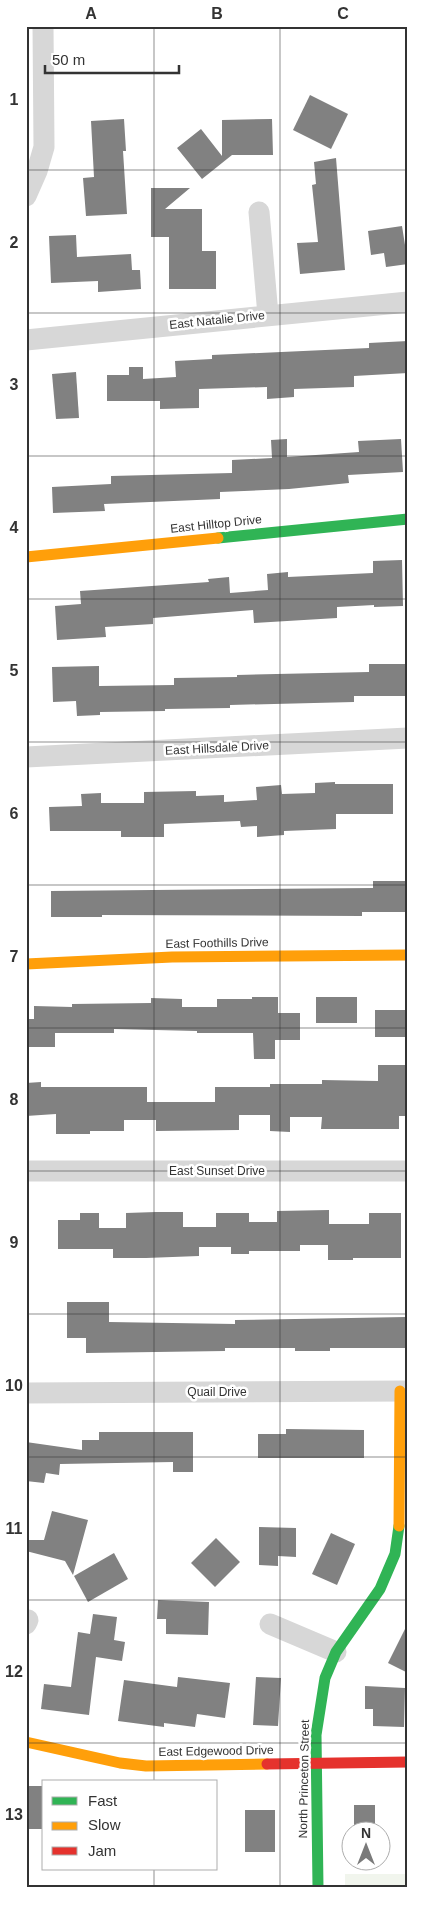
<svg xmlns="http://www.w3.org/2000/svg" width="434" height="1913" font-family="Helvetica,sans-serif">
<rect width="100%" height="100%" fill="#fff"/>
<!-- green -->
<rect fill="#f1f5ed" x="345" y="1874" width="63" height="13"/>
<!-- building -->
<g fill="#818181">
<polygon points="310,95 348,114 331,149 293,130"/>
<polygon points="124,119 126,151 123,151 127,214 86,216 83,178 94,177 91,121"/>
<polygon points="272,119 273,155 232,155 202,179 177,148 201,129 222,156 222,120"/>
<polygon points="336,158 345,270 300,274 297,243 318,242 312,185 316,184 314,162"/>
<polygon points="151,188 190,188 165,209 202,209 202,251 216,251 216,289 169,289 169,237 151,237"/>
<polygon points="402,226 408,264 386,267 384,253 371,255 368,231"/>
<polygon points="76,235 77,257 131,254 132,270 140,270 141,289 98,292 98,281 51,283 49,236"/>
<polygon points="408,341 408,373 354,376 354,387 294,389 294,397 267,399 267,387 199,389 199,408 160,409 160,401 107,401 107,375 129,375 129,367 143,367 143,379 176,377 175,361 212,359 212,355 369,348 369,343"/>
<polygon points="76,372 79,418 56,419 52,374"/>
<polygon points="287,439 287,457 359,452 358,441 401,439 403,472 348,475 349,483 289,489 220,492 220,499 104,504 105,511 53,513 52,487 111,484 111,476 232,473 232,460 272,458 271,440"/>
<polygon points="402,560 403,606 374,607 374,605 337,607 337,618 254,623 253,610 153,618 153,624 105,627 106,637 57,640 55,606 81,604 80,591 209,582 208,579 229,577 230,593 268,590 267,574 288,572 288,577 373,573 373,561"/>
<polygon points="369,664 408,664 408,696 354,696 354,702 230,705 230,708 165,709 165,711 100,712 100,715 77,716 76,701 53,702 52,667 99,666 99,686 174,685 174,678 237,677 237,675 369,672"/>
<polygon points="335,782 335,784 393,784 393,814 336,814 336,829 284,831 284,835 257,837 257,826 241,827 240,821 164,824 164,837 121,837 121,831 50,831 49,807 82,806 81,794 101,793 101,803 144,803 144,792 196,791 196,796 224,795 224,802 257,800 256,787 281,785 282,794 315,793 315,783"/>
<polygon points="373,881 408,881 408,912 362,912 362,916 102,915 102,917 51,917 51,891 373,888"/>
<polygon points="252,997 278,997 278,1013 300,1013 300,1040 275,1040 275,1059 254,1059 253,1033 197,1033 197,1031 114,1029 114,1033 55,1033 55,1047 26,1047 26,1019 34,1019 34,1006 72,1007 72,1004 151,1003 151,998 182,999 182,1007 217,1007 217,999 252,999"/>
<rect x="316" y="997" width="41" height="26"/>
<rect x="375" y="1010" width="33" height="27"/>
<polygon points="378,1065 408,1065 408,1116 399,1116 399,1129 321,1129 322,1117 290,1117 290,1132 270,1131 270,1115 239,1115 239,1130 156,1131 156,1120 124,1120 124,1131 90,1131 90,1134 56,1134 56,1114 26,1116 26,1083 41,1082 41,1087 147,1087 147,1102 215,1102 215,1087 270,1087 270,1084 322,1084 322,1080 378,1081"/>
<polygon points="329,1210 329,1224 369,1224 369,1213 401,1213 401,1258 353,1258 353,1260 328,1260 328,1245 300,1245 300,1251 249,1251 249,1254 231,1254 231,1247 199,1247 199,1256 146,1258 113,1258 113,1249 58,1249 58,1220 80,1220 80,1213 99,1213 99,1228 126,1228 126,1213 156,1212 183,1212 183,1227 216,1227 216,1213 249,1213 249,1222 277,1222 277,1211"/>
<polygon points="67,1302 109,1302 109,1322 235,1324 235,1320 406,1317 406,1348 330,1348 330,1351 295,1351 295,1348 225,1348 225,1351 86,1353 86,1338 67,1338"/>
<polygon points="286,1429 364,1430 364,1458 258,1458 258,1434 286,1434"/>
<polygon points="99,1432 193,1432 193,1472 173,1472 173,1462 60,1464 59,1475 46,1473 44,1483 26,1481 26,1442 82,1450 82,1440 99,1440"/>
<polygon points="52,1511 88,1520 73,1575 65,1561 26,1551 26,1540 44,1540"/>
<polygon points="259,1527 296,1528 296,1557 278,1556 278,1566 259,1565"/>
<polygon points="331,1533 355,1544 337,1585 312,1574"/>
<polygon points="216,1538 240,1562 215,1587 191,1563"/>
<polygon points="114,1553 128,1579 88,1602 74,1576"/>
<polygon points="158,1600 209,1602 208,1635 166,1634 166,1619 157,1619"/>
<polygon points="93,1614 117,1617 114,1640 125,1642 122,1661 96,1657 89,1715 41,1709 44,1684 71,1687 78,1632 90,1634"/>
<polygon points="408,1623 408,1673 388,1663"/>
<polygon points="178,1677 230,1683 225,1718 197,1714 195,1727 164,1723 164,1727 118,1721 124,1680 177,1687"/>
<polygon points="256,1677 281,1678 278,1726 253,1725"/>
<polygon points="365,1686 405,1688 404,1727 373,1726 373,1709 365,1709"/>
<rect x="26" y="1786" width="16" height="43"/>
<rect x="354" y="1805" width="21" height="25"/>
<rect x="245" y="1810" width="30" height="42"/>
</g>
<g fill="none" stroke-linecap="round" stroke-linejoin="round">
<!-- street -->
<g stroke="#d7d7d7" stroke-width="21">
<polyline points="26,196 37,171 44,147 43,26"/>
<polyline points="259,212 268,315"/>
<polyline points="26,340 408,302"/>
<polyline points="26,757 408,738"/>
<polyline points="26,1171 408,1171"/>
<polyline points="26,1393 408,1391"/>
<polyline points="26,1624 28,1620"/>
<polyline points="270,1624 336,1652"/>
</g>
<!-- fast -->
<g stroke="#30b455" stroke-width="11">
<polyline points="218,538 408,519"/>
<polyline points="318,1887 316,1735 325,1678 336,1652 380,1589 395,1554 399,1526"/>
</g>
<!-- slow -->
<g stroke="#ff9f0a" stroke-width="11">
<polyline points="26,557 218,538"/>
<polyline points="26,964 172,957 408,955"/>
<polyline points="399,1526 400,1391"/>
<polyline points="26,1742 120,1763 146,1766 267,1764"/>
</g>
<!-- jam -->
<polyline stroke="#e5322d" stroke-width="11" points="267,1764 408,1762"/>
</g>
<!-- grid -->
<path fill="none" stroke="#333" stroke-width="1" stroke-opacity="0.55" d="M154,26V1782M280,26V1887M26,170H408M26,313H408M26,456H408M26,599H408M26,742H408M26,885H408M26,1028H408M26,1171H408M26,1314H408M26,1457H408M26,1600H408M26,1743H408M154,1869V1887"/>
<g text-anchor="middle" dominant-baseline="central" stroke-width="5" stroke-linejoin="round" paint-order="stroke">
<!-- street labels -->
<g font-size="12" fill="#333" stroke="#fff">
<text transform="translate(217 320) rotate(-6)">East Natalie Drive</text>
<text transform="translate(216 524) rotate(-6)">East Hilltop Drive</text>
<text transform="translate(217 748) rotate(-3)">East Hillsdale Drive</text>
<text transform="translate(217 943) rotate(-1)">East Foothills Drive</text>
<text x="217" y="1171">East Sunset Drive</text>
<text x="217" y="1392">Quail Drive</text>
<text transform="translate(216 1751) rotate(-1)">East Edgewood Drive</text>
<text transform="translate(304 1779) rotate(-89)">North Princeton Street</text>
</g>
</g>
<!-- border -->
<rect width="434" height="1913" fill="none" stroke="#ffffff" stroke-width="55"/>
<!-- legend -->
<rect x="42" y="1780" width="175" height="90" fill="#ffffff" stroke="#adadad"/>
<rect x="52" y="1797" width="25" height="8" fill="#30b455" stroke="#adadad"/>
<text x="88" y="1806" font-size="15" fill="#333333">Fast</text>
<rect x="52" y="1822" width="25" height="8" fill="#ff9f0a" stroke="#adadad"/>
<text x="88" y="1830" font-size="15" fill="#333333">Slow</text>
<rect x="52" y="1847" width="25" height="8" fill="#e5322d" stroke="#adadad"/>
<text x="88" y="1856" font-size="15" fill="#333333">Jam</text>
<!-- north arrow -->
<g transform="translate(366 1846)"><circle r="24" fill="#ffffff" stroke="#adadad"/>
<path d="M0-4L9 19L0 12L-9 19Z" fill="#7a7a7a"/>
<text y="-8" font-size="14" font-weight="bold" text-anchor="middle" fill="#333333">N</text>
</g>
<!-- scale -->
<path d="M45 65v8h134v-8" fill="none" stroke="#333333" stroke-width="2.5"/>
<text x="52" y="65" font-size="15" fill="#333333" stroke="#ffffff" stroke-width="4" paint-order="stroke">50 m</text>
<rect x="28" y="28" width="378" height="1858" fill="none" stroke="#333" stroke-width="2"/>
<g font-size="16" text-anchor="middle" font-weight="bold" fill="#333">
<text x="91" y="19">A</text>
<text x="217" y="19">B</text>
<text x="343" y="19">C</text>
<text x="14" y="105">1</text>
<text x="14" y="248">2</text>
<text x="14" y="390">3</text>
<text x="14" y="533">4</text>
<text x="14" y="676">5</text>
<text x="14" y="819">6</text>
<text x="14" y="962">7</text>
<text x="14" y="1105">8</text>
<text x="14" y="1248">9</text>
<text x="14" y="1391">10</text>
<text x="14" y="1534">11</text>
<text x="14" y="1677">12</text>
<text x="14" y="1820">13</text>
</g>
</svg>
